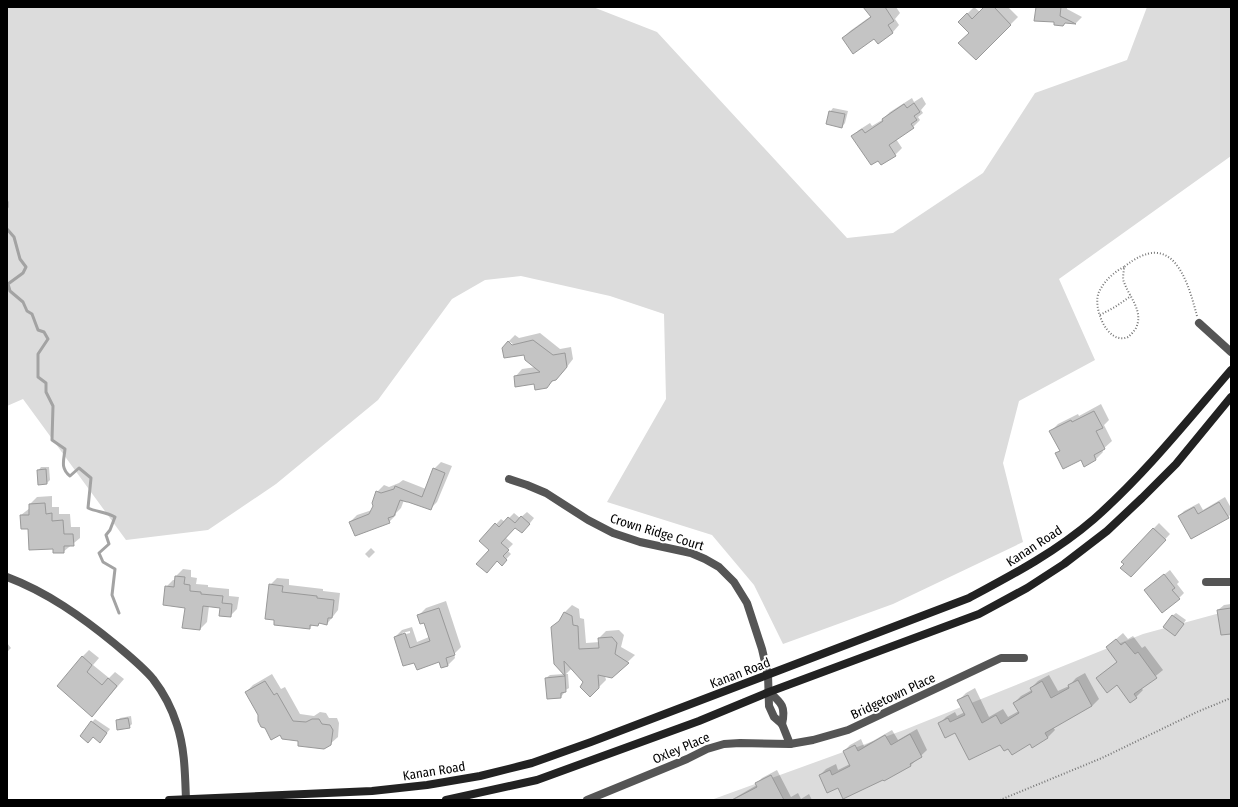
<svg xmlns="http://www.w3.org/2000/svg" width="1238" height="807" font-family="'Fira Sans Condensed',sans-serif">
<rect width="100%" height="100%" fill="#fff"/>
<!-- green -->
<g fill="#dcdcdc">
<polygon points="7,7 593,7 657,32 847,238 893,233 983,173 1035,93 1127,60 1147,7 1231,7 1231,156 1059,279 1095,360 1019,401 1003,463 1023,542 893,604 783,644 754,585 712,535 607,502 666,399 664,314 610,296 521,276 485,280 452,299 378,400 276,484 208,530 126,540 23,399 7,406"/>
<polygon points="1231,610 1231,800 711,800 904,730 1143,634"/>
</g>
<!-- shadow -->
<g fill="#0003" fill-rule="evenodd">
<polygon points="865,7 896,7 900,13 895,19 899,25 893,32 878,43 875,38 843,38 850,31 871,16"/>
<polygon points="974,7 980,12 985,7 1008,7 1018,17 976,59 970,33 959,22"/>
<polygon points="1037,7 1067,7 1067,9 1082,17 1076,23 1055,21"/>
<polygon points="922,97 926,104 921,110 923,113 918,117 920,120 913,127 896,139 902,148 895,155 852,137 859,130 870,123 872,126 882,120 890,112 912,98 914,102"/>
<polygon points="833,108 848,111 845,123 842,127 830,112"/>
<path d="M540,333L560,349L571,347L573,359L563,372L546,387L515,377L522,369L536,367L525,354L505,357L508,342L515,335L519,338ZM510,342L517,347L510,344Z"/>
<polygon points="1101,404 1109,420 1104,425 1112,441 1102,450 1103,452 1096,459 1081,459 1056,454 1060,450 1051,431 1058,424 1078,414 1079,416"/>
<polygon points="441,462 452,466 437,502 430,509 404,500 401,508 396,513 396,515 389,522 350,522 357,515 372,510 377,492 384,485 389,487 399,483 403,480 426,489 434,469"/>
<polygon points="41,467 49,467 50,480 47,483 38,471"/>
<polygon points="52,496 52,507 59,507 59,514 70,514 71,527 80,527 80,538 63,552 54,548 29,528 21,515 30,508 30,504 37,497"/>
<polygon points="1225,497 1231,508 1231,514 1228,517 1179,516 1184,511 1199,503 1203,510"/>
<polygon points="527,512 534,518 527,527 516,526 506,538 513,544 507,550 511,554 502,564 490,550 480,541 501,519 505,522 514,513 520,518"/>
<polygon points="1159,523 1170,534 1131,576 1125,564 1122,561"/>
<polygon points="371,548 375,552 369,558 365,554"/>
<polygon points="183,569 191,570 191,577 197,578 196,584 208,585 208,587 229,589 229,596 239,597 237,609 230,616 221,607 209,606 207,622 200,629 186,607 166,587 173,580 176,580 176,576"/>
<polygon points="1170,570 1179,582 1177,584 1184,593 1179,598 1151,585"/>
<polygon points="277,578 289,579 289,585 323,589 323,591 340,593 338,610 327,624 320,623 318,625 313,624 310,628 270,585"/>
<path d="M446,601L461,647L454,654L455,658L448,665L440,661H415L395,637L402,630L412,627L417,642L429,637L424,622L419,615L426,608ZM410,631V633L402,635V633Z"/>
<polygon points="1231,604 1231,633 1218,610 1224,605"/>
<polygon points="572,605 579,609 580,618 584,619 586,643 600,642 599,638 606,631 619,630 624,635 621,647 635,655 612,677 605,676 606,680 590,696 584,682 572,668 566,674 568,674 569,688 564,691 564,693 561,697 548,698 546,678 550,675 564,674 560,620 565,612"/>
<polygon points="1176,613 1186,620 1178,631 1172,616"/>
<polygon points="1123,633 1128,639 1133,636 1142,648 1145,646 1163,670 1141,688 1143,690 1136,697 1117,684 1097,678 1118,661 1107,647"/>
<polygon points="7,643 11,648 7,652"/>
<polygon points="89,650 99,658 93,665 109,678 115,672 124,679 92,716 82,657"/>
<polygon points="1085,673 1099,699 1092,706 1053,727 1055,730 1048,737 1030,743 1008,747 1000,743 956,732 939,724 946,717 955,712 957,716 965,712 959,700 966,693 975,688 989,717 1003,709 1008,717 1019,711 1014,703 1021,696 1032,690 1031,688 1038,681 1049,675 1058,691 1069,686 1076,678"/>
<polygon points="272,674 281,689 285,687 300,714 314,716 320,712 326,713 329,718 337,718 339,723 338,737 330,744 299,740 280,734 259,715 246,692 253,685"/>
<polygon points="131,716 132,724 129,727 117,721 120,718"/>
<polygon points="95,719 110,729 103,738 92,722"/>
<polygon points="917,729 927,750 911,765 884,780 884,779 838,787 820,775 826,769 836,764 838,770 850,764 844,751 850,745 861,739 864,746 892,730 898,740"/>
<polygon points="777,770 791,797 798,793 801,799 809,794 812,800 731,800 757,785 757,783 762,778"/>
</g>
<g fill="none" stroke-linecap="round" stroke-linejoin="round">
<!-- stream -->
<g stroke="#a3a3a3" stroke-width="3">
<polyline points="7,202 7,207"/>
<path d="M7,229L14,237L20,259L26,267L23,273L8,284L10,291L23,302L27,311L32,314L38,330L44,332L48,339L38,354V377L46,383V392L53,406L52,440L65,449C64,460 60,468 70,476L79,468L91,478L88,508C97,512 106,512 115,517L110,530L106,535L109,544L99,553L103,562L115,569L112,595L119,613"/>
</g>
</g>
<!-- building -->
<g fill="#c4c4c4" stroke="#999">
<polygon points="863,7 885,7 894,21 888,25 893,33 878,44 874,39 853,54 842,38 871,17"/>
<polygon points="984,7 994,7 1011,25 976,60 958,43 969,33 958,22 967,13 972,19"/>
<polygon points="1036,7 1061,7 1060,16 1076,24 1065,23 1063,26 1054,25 1054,22 1034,21"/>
<polygon points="914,103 920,112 914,116 917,120 911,124 914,128 889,145 896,156 881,165 878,161 871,165 851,136 862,129 865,133 883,121 882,119 904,104 907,108"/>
<polygon points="829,111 845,114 842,128 826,124"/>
<polygon points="533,340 553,355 565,353 567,367 556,380 552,381 547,388 535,390 534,384 515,387 514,376 540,372 525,360 524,355 504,358 502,348 508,341 512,345"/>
<polygon points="1094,411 1103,428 1096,431 1105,449 1094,455 1096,460 1084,467 1081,460 1063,469 1055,453 1060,451 1049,431 1071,420 1072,422"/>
<polygon points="433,468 445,473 431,510 408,502 407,502 400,500 394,516 388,518 390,523 355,536 349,522 369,514 373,506 372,503 376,491 381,493 394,489 395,486 422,497"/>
<polygon points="46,469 47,484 38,485 37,470"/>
<polygon points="1219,502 1229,518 1191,539 1178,516 1194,507 1198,514"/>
<polygon points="45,503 46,514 52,513 52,521 63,520 64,534 73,534 74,546 64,546 64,553 53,553 53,549 29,550 28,529 21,529 20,515 29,515 29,504"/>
<polygon points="521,516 530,524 522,533 515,528 501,543 509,550 503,556 507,560 502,566 497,561 487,573 476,564 489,550 479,541 495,523 499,527 508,517 515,523"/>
<polygon points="1153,528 1166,540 1131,577 1120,568 1124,564 1121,562"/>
<polygon points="1164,574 1175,588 1172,590 1180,599 1162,613 1144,590"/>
<polygon points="175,576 185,577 184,584 190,585 190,591 201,592 201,594 223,596 222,603 232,604 231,617 219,616 220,608 203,606 200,630 182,628 185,608 163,605 165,586 174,587"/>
<polygon points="269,584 283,586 282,592 317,596 317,598 334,600 332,618 328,618 327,625 319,623 318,626 310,625 310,629 274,625 274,620 265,619"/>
<polygon points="439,608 455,655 446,658 448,666 441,668 439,662 417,670 414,663 403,666 394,637 405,633 410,648 430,641 424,623 420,624 417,615"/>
<polygon points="1231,608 1231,634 1221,635 1217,610"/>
<polygon points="564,612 572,616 573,625 578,626 579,649 599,648 598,638 612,637 617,643 615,654 629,663 612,678 598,675 599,688 590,697 580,687 583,682 564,661 565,676 554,664 551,627 559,621"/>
<polygon points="1172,615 1184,624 1175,636 1163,627"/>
<polygon points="1116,639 1121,645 1125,642 1135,654 1138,652 1157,678 1134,694 1137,698 1130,703 1117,685 1107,693 1096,678 1117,662 1106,647"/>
<polygon points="82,656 92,665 87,672 102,685 108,678 117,686 92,717 57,686"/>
<polygon points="565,676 566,692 561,693 561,698 547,699 545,678"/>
<polygon points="1078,680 1092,706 1045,733 1048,738 1032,748 1030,744 1012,755 1008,749 1004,751 1000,745 969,760 955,733 945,738 938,723 948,718 950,722 965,715 957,700 968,695 982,723 996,715 1001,724 1019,713 1013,703 1032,692 1030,688 1042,681 1051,698 1069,688 1068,685"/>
<polygon points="265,681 274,695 277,693 293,721 306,722 312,719 319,719 322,724 330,725 333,730 331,745 324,749 298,746 298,741 282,739 280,735 271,740 265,728 261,727 258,721 258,715 245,692"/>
<polygon points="128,718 130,728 117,730 116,720"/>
<polygon points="91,721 107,733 100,743 93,737 88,743 80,736"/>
<polygon points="910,734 922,757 910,764 911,766 884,781 883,780 843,799 838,788 827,793 819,775 830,770 832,775 850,766 843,751 855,745 858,751 885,735 891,745"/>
<polygon points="771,775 784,800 732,800 757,787 755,783"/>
</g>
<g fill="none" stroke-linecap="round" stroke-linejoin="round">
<!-- path -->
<g stroke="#777" stroke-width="2" stroke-dasharray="1 2" stroke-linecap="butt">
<path d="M1124,267C1114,272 1104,281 1099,292C1092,306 1107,346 1128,337C1131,335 1134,331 1136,328C1144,311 1129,297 1124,282C1122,278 1124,272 1124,267C1172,228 1187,278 1197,316"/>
<polyline points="1100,315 1115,307 1131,296"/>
<polyline points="1000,800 1102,758 1197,712 1231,698"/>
</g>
<!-- minor -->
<g stroke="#555" stroke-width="8">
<polyline points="1199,323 1231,352"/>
<polyline points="509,479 527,485 546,493 588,520 613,533 640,542 691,553 705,559 719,567 734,582 747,603 762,649 768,675 769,706 774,717 782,724 790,744 813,740 848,730 1001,658 1024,658"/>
<path d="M7,577C47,592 82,617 115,644C128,655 142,666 153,679C163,692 172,709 177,725C185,749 185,775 186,800"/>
<polyline points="1206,582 1231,582"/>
<path d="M769,692C782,703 786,707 782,724"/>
<polyline points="587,800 687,759 707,749 724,744 740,743 790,744"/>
</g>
<!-- secondary -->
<g stroke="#222" stroke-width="8">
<path d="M169,800L372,791L427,785L480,776L532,763L591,742L969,598C1012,575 1056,552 1094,519C1145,474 1187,421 1231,370"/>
<polyline points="446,800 537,780 699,721 769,692 979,614 1027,588 1064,564 1107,531 1142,498 1176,464 1231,397"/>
</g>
</g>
<g text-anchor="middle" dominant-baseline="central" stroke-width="4" stroke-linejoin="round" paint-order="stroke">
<!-- street labels -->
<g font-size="13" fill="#000" stroke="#fff">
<text transform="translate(657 532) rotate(17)">Crown Ridge Court</text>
<text transform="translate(1034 546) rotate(-33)">Kanan Road</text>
<text transform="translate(740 673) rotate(-21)">Kanan Road</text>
<text transform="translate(893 696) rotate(-25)">Bridgetown Place</text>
<text transform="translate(681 748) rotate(-23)">Oxley Place</text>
<text transform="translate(434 771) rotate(-9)">Kanan Road</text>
</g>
</g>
<!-- border -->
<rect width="1238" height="807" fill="none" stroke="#000000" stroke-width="16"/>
</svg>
